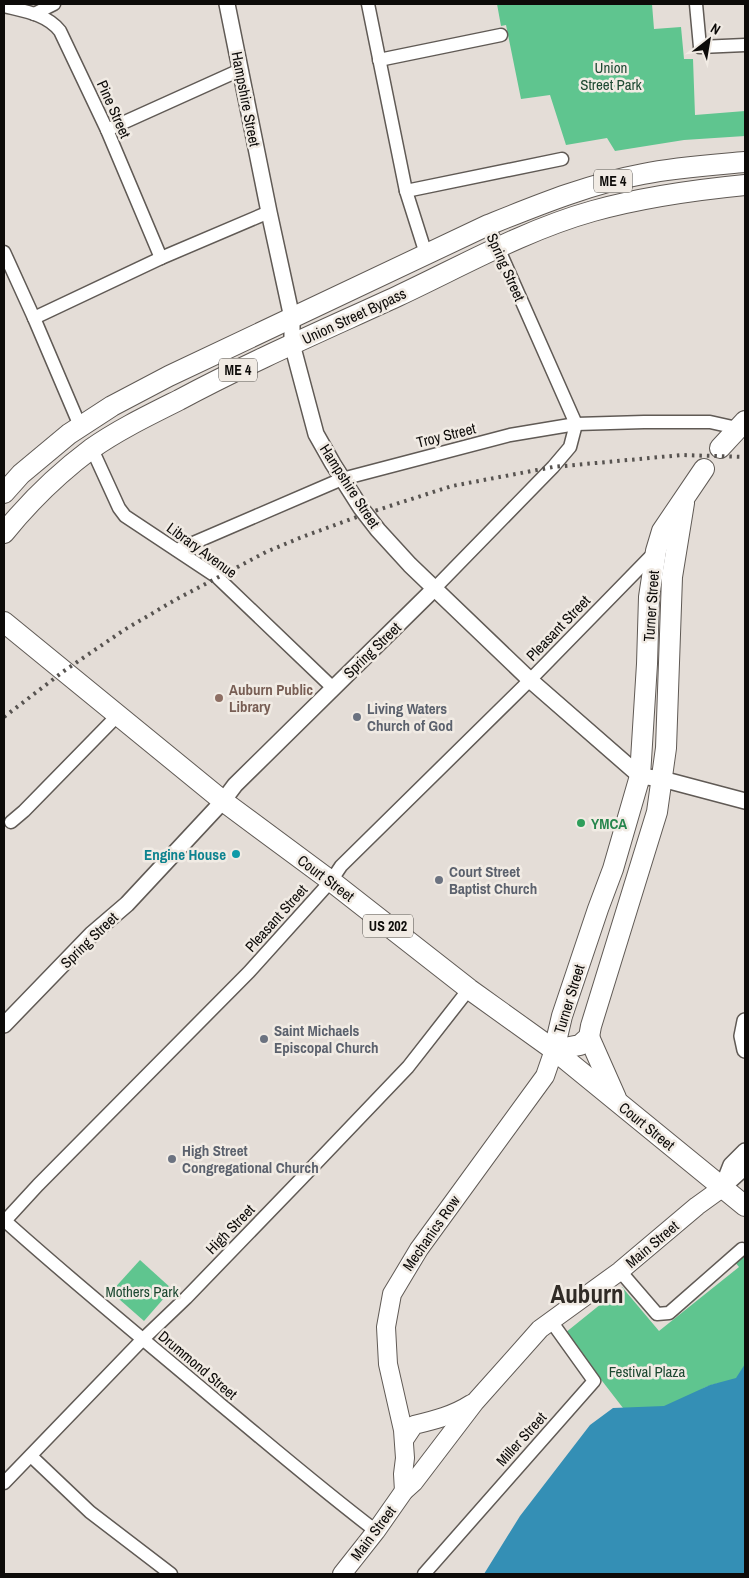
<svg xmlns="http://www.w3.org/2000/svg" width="749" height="1578" font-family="'Archivo Narrow',sans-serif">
<rect width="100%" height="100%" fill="#e4ddd7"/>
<!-- green -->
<g fill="#5fc58f">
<polygon points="497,4 652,4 654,29 681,27 684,59 693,59 695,115 745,111 745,136 684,140 615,151 607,138 566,145 550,95 521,99 506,25 501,26"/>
<path d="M745,1243V1380C723,1384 703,1380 690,1402L630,1417L565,1333L622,1287L659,1331L739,1267L730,1256Z"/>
<polygon points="140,1260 172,1289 144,1321 111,1292"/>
</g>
<!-- water -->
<polygon fill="#348fb5" points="745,1364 745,1574 484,1574 520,1516 590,1425 613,1408 664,1406 710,1385 736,1378"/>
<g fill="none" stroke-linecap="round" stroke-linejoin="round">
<!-- minor casing -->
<g stroke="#605a55" stroke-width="15">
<g id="minor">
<polyline points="368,4 406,191 426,254"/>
<polyline points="696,4 700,47 745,45"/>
<path d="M4,6C24,11 47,14 60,31L107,130L161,258"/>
<polyline points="34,14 54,4"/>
<polyline points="379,60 501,35"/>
<polyline points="107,130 240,70"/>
<polyline points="406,191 562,159"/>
<polyline points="4,252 34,318 80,426"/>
<polyline points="34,318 161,258 269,212"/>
<polyline points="92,449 119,508 125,516 217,577 333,688"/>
<polyline points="177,550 342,479 510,435 576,424 644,422 710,422 737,428"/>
<polyline points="434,589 553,467 570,447 576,424 488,225"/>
<polyline points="11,822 24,811 118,715"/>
<path d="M4,1220C74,1283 148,1343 220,1404C272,1447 322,1490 376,1531"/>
<polyline points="4,1222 38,1185 249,972 331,881 341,866 530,680 656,551"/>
<polyline points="620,1271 657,1314 669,1313 742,1249"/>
<polyline points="31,1456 90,1512 171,1574"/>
<polyline points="4,1483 142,1340 186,1298 300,1180 408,1067 469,989"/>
<polyline points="424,1574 594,1381 551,1321"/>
</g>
</g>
<!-- tertiary casing -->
<g stroke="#605a55" stroke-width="18">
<g id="tertiary">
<polyline points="227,4 269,212 292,318 292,344 316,434 333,464 361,508 378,530 410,565 530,680 640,776 662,779 745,801"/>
<polyline points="745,1021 742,1036 745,1050"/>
<polyline points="4,1025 92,934 127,904 223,801 235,785 434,589"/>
<polyline points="723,1187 745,1167"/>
<polyline points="722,1188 731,1165 745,1151"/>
</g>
</g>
<!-- secondary casing -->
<g stroke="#605a55" stroke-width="20">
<g id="secondary">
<path d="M404,1440L414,1425C435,1420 454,1415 471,1404"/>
<polyline points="404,1491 403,1474 405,1458 403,1430 388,1364 386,1327 392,1294 419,1249 545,1076 554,1050"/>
<polyline points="342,1574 376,1531 404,1491 414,1482 475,1402 540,1329 620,1271 697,1206 722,1188"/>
</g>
</g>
<!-- trunk casing -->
<g stroke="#605a55" stroke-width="22">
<g id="trunk">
<polyline points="720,448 745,421"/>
<path d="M4,493L21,474L69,434L112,406L169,376L488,225C538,205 589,184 643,174C677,167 711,165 745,162"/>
<path d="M4,533C29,502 59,473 91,449C118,430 149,415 179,400C250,362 324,330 398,296C462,266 525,230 593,211C643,197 694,190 745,185"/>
<polyline points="4,622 223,801 331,881 469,989 554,1050 745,1206"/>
<polyline points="589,1037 616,1098"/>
<polyline points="554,1050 562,1016 598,909 613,869 640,776 647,664 649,597 656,551 662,531 704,469"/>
<polyline points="554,1050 580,1045 589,1037 591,1026 657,812 666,748 672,577 684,503"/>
</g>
</g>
<!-- minor -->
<use href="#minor" stroke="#fff" stroke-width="12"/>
<!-- tertiary -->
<use href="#tertiary" stroke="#fff" stroke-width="15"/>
<!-- secondary -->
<use href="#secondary" stroke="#fff" stroke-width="18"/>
<!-- trunk -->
<use href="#trunk" stroke="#fff" stroke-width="20"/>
<!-- rail -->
<polyline stroke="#575350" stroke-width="4" stroke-dasharray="2.5 5" stroke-linecap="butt" points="4,717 64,671 124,630 175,600 266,552 302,537 365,514 452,486 553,467 682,455 745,457"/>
</g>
<!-- markers -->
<circle fill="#8d6e63" stroke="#f1ebe4" stroke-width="2" cx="219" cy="698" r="5"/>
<g fill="#6b7280" stroke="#f1ebe4" stroke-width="2">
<circle cx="357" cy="717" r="5"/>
<circle cx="439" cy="880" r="5"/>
<circle cx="264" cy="1039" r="5"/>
<circle cx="172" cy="1159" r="5"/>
</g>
<circle fill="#2e9e5b" stroke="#f1ebe4" stroke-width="2" cx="581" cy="823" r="5"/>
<circle fill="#0f9aa8" stroke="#f1ebe4" stroke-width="2" cx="236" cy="854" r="5"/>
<g text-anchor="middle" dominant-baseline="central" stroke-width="5" stroke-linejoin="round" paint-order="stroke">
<!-- shield labels -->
<g fill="#f1ebe4" stroke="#514e4b" stroke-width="1">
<rect x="594" y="169.5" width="38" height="23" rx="4"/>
<rect x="219" y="358.5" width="38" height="23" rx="4"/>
<rect x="363" y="914.5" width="50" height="23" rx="4"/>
</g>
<g font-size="14" font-weight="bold" fill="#0d0b09">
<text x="613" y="181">ME 4</text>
<text x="238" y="370">ME 4</text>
<text x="388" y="926">US 202</text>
</g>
<!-- park labels -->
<g font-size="15" fill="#1d4932" stroke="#f1ebe4">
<text x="611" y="67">Union<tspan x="611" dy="17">Street Park</tspan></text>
<text x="142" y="1291">Mothers Park</text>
<text x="647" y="1371">Festival Plaza</text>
</g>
<!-- street labels -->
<g font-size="15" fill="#0d0b09" stroke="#f1ebe4">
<text transform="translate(246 99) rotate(79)">Hampshire Street</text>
<text transform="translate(114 109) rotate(66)">Pine Street</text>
<text transform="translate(506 267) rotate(66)">Spring Street</text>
<text transform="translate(354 316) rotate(-25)">Union Street Bypass</text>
<text transform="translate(446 435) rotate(-14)">Troy Street</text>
<text transform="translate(350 486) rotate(57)">Hampshire Street</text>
<text transform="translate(202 550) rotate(36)">Library Avenue</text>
<text transform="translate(651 606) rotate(-86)">Turner Street</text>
<text transform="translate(558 628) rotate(-46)">Pleasant Street</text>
<text transform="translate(372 650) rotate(-44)">Spring Street</text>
<text transform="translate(326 878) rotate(37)">Court Street</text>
<text transform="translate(276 918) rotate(-48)">Pleasant Street</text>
<text transform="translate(89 940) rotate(-44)">Spring Street</text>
<text transform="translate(569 999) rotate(-73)">Turner Street</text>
<text transform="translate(647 1126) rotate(39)">Court Street</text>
<text transform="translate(230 1229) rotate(-46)">High Street</text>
<text transform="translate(431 1233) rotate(-55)">Mechanics Row</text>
<text transform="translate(652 1244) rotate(-40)">Main Street</text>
<text transform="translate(198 1365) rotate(40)">Drummond Street</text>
<text transform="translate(521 1439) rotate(-48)">Miller Street</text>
<text transform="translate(373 1533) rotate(-53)">Main Street</text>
</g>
<!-- education labels -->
<g font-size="15" font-weight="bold" fill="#785e54" stroke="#f1ebe4" text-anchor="start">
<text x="229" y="689">Auburn Public<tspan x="229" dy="17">Library</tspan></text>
</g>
<!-- worship labels -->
<g font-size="15" font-weight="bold" fill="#5b616d" stroke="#f1ebe4" text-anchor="start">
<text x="367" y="708">Living Waters<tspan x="367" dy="17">Church of God</tspan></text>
<text x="449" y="871">Court Street<tspan x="449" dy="17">Baptist Church</tspan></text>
<text x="274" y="1030">Saint Michaels<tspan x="274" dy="17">Episcopal Church</tspan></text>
<text x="182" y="1150">High Street<tspan x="182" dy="17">Congregational Church</tspan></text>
</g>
<!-- leisure labels -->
<g font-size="15" font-weight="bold" fill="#27864d" stroke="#f1ebe4" text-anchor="start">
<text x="591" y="823">YMCA</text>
</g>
<!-- culture labels -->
<g font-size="15" font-weight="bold" fill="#0d838f" stroke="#f1ebe4" text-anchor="end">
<text x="226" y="854">Engine House</text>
</g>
<!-- town labels -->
<g font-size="25" font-weight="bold" fill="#302b26" stroke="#f1ebe4">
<text x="587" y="1294">Auburn</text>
</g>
</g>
<!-- border -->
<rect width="749" height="1578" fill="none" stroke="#0d0b09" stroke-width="10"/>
<!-- north arrow -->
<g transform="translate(709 40) rotate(31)" stroke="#f1ebe4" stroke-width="4" paint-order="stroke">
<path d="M0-4L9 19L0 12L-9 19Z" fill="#0d0b09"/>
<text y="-8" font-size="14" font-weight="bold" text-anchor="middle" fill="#0d0b09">N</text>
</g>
</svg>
